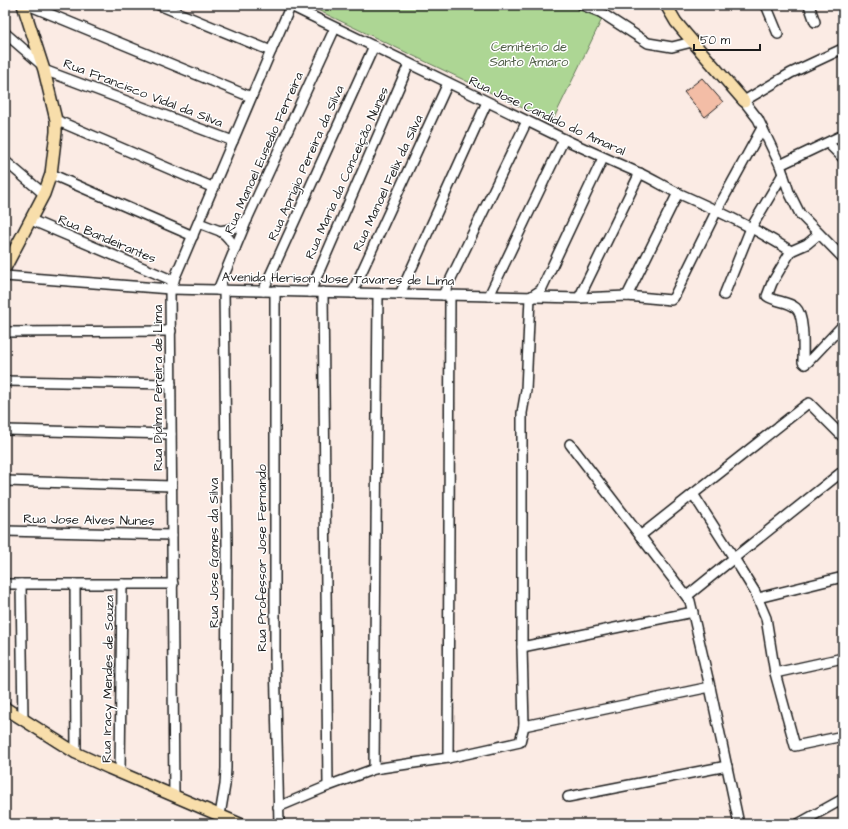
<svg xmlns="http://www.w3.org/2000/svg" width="848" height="829" font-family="'Architects Daughter',sans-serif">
<rect width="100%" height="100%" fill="#fbebe4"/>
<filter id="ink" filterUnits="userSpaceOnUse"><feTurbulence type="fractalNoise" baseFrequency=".025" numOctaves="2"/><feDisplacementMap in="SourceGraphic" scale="8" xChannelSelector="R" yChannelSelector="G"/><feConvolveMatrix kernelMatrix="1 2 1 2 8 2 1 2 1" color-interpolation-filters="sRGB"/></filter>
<g filter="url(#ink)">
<!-- green -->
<polygon fill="#add694" stroke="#647958" points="307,5 573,5 602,19 552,122"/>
<!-- building -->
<polygon fill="#f3bda6" stroke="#1c1c1c" points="702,78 723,102 705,117 684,92"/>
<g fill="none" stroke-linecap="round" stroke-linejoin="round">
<!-- minor casing -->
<g stroke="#1c1c1c" stroke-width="12">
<g id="minor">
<polyline points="28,5 251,97"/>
<polyline points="159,5 271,51"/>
<path d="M289,5L564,139C589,151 614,162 639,173C653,179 666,188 680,194C718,211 755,228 791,251"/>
<polyline points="582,5 600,12 648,43 672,47 692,42"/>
<polyline points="766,5 778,34"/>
<polyline points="809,5 815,22"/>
<polyline points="5,33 42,65"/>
<polyline points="840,50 791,73 744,101 758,119 780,165 789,192 800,214 843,258"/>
<polyline points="44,70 233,141"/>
<polyline points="56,120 214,188"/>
<polyline points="828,143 843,158"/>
<polyline points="5,161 44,194"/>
<polyline points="780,165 843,135"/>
<polyline points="51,174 193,236"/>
<polyline points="31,220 174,281"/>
<polyline points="199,223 220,231 231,229 247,220"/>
<path d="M220,231C228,236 231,241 235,250"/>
<path d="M791,251L772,283L767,296C775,302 788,301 796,308C805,316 803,350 803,362L805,364L808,362L843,325"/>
<polyline points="791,251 807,244 819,234"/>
<polyline points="5,276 170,289 579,298 627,296 671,300 674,297 717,210 762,128"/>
<polyline points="218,290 248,217 335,28"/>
<polyline points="263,291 374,46"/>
<polyline points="275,291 275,657 279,824"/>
<polyline points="310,292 409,64"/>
<polyline points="323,292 328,786"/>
<polyline points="352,293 448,83"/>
<polyline points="400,294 487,102"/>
<polyline points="443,295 527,121"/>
<polyline points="724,295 751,228 783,174"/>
<polyline points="489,296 564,139"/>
<polyline points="627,296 678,193"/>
<polyline points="530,297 541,290 603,158"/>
<polyline points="579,298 640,173"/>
<polyline points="5,332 171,331"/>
<polyline points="5,381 171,384"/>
<polyline points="5,430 171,434"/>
<polyline points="570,444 690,601 710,687"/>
<polyline points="843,471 734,558 755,592 766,618 775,673 795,746 843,736"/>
<polyline points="5,481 172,486"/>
<polyline points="5,531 172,535"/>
<polyline points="640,536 693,494"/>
<polyline points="5,584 173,584"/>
<polyline points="21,584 23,720"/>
<polyline points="75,584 76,753"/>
<polyline points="687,596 734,558 693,494 807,404 809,403 843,437"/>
<polyline points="758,598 843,577"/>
<polyline points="522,647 693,612"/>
<polyline points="775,673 843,658"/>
<polyline points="524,726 710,687 739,824"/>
<polyline points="448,758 520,742 524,726 522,647 522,413 526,390 530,297"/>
<polyline points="374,769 378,294"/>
<polyline points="120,773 122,584"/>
<polyline points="174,795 170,289 271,51 291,5"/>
<polyline points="568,797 727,766"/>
<polyline points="278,807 328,786 374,769 448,758 450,295"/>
<polyline points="220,815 225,785 226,768 227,547 224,290"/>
<polyline points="798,824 843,799"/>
</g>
</g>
<!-- major casing -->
<g stroke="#1c1c1c" stroke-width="14">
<g id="major">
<polyline points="666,5 676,22 686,34 744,101"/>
<polyline points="5,268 44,194 51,174 56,132 56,120 44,70 23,5"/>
<polyline points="5,708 76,753 109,768 240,824"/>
</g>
</g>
<!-- minor -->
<use href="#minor" stroke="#fff" stroke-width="9"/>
<!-- major -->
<use href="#major" stroke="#f8deab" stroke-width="11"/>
</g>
</g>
<g text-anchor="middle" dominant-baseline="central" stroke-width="3" stroke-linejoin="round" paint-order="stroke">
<!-- park labels -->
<g font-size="13" fill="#4f5d46" stroke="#fff">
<text x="529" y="47">Cemitério de<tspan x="529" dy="15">Santo Amaro</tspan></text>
</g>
<!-- street labels -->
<g font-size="13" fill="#1c1c1c" stroke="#fff">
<text transform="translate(143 93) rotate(21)">Rua Francisco Vidal da Silva</text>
<text transform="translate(547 116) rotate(25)">Rua Jose Candido do Amaral</text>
<text transform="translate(264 153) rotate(-66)">Rua Manoel Eusedio Ferreira</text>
<text transform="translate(306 163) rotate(-66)">Rua Aprigio Pereira da Silva</text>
<text transform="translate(347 173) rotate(-66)">Rua Maria da Conceição Nunes</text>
<text transform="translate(388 183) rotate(-65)">Rua Manoel Felix da Silva</text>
<text transform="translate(107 239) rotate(23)">Rua Bandeirantes</text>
<text transform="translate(338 279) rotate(1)">Avenida Herison Jose Tavares de Lima</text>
<text transform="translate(158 388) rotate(-90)">Rua Djalma Pereira de Lima</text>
<text transform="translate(89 520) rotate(1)">Rua Jose Alves Nunes</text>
<text transform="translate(214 553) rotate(-90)">Rua Jose Gomes da Silva</text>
<text transform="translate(262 558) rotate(-90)">Rua Professor Jose Fernando</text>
<text transform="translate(108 679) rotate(-89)">Rua Iracy Mendes de Souza</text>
</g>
</g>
<!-- margin -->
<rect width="848" height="829" fill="none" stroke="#fff" stroke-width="20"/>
<rect x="10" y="10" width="828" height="809" fill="none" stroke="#1c1c1c" stroke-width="1.5" filter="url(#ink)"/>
<!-- scale -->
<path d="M694 44v6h66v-6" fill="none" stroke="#1c1c1c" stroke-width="2"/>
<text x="700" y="44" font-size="12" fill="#1c1c1c" stroke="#ffffff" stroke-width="3" paint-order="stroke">50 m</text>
</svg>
